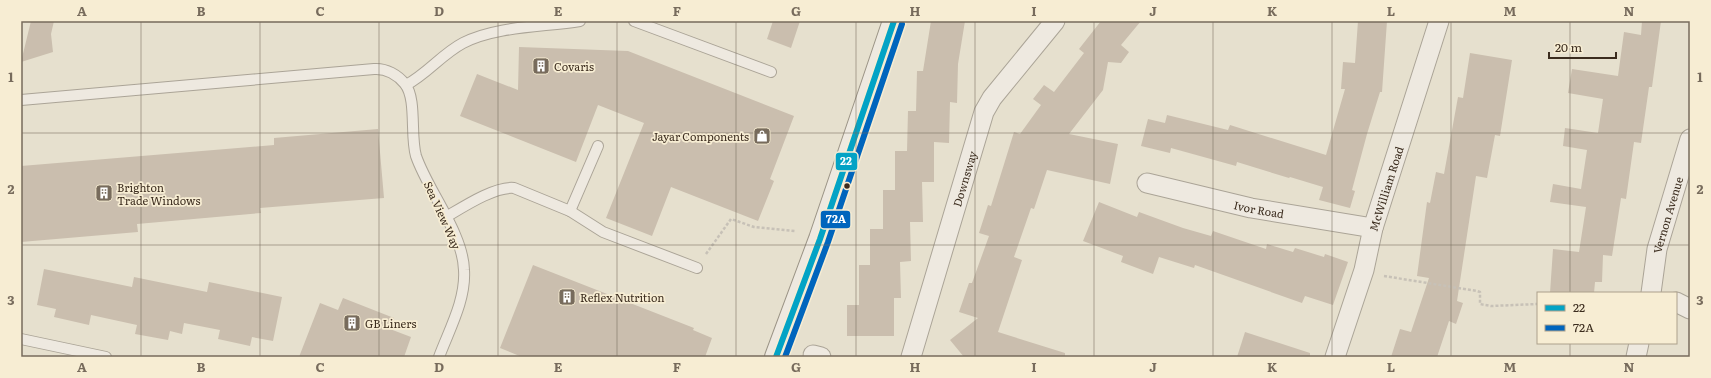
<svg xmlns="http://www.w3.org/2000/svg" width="1711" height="378" font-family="Literata,serif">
<rect width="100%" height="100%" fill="#e6e0ce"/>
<!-- building -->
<g fill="#cabeae">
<polygon points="31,21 54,21 51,34 53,52 21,62"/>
<polygon points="773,21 800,21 791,48 767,39"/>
<polygon points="931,21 965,21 958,64 957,103 950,102 949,143 934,142 934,182 922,182 923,222 910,222 911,261 900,262 901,298 894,298 894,336 847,336 847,305 859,305 859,265 870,265 870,229 883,229 883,190 895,190 895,151 907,151 908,111 916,111 917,71 923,71"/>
<polygon points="1101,21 1141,21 1121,45 1129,52 1121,63 1108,62 1103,90 1069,134 1118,144 1110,184 1047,170 1034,209 1031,208 1014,257 1022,260 998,332 1065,353 1065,357 964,357 950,340 978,318 959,312 969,283 972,283 989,236 979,233 988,205 991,206 1014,132 1020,134 1041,105 1033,99 1044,85 1054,92 1084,53 1079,49"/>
<polygon points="1358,21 1387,21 1382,92 1380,92 1367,134 1352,190 1355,191 1350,208 1319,200 1323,187 1290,177 1289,178 1237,162 1236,166 1171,148 1170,153 1141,146 1148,119 1165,123 1167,115 1228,130 1230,125 1326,155 1345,89 1341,89 1343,62 1355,63"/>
<polygon points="1642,21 1661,21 1652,87 1649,87 1641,143 1634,142 1626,199 1621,198 1612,256 1603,255 1602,282 1595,282 1594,293 1550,293 1553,249 1579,252 1586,207 1550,202 1553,184 1581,189 1587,150 1563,146 1565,128 1598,133 1603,99 1568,93 1572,69 1618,76 1624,32 1641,35"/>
<polygon points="519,47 628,51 794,116 770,179 774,181 758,221 671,187 652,236 606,218 644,123 598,105 576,162 460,116 477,74 518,90"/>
<polygon points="1470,53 1512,60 1500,136 1495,135 1487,178 1476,176 1457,301 1463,303 1456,324 1449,321 1437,357 1391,357 1400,329 1411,332 1429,278 1417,276 1427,202 1430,203 1436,172 1444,174 1458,97 1463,98"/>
<polygon points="378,129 384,198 260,208 261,213 137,224 138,232 21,242 21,166 274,145 274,138"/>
<polygon points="1099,202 1137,217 1139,212 1183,228 1211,236 1213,231 1266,249 1267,244 1293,252 1295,248 1324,257 1325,254 1348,262 1333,305 1305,296 1302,303 1195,265 1194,268 1159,257 1153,274 1121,262 1123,256 1083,241"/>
<polygon points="533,265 694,328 693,330 712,338 705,357 522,357 500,348"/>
<polygon points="44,269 132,287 134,277 207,292 209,282 282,297 273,341 252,337 250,346 218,339 220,330 184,323 182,334 170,331 168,340 135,334 137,325 91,315 89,325 54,317 56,309 37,305"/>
<polygon points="343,298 394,318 390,329 411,337 404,357 299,357 320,303 338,310"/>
<polygon points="1245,332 1310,353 1310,357 1237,357"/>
</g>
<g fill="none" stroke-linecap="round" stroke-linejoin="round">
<!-- lane casing -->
<g stroke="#aba497" stroke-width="12">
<g id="lane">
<polyline points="634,21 771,72"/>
<path d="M406,85C427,74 442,54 463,43C496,26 543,27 580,21"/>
<path d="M21,100L374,69C386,68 398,75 405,84C417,99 410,136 416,156C428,191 463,233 464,270C466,300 449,330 439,357"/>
<polyline points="570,211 598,146"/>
<path d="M446,217C463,207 495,186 514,188L570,211L603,232L697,268"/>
<polyline points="21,339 106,357"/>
</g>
</g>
<!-- street casing -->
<g stroke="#aba497" stroke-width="21">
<g id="street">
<path id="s1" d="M1147,183L1251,208L1373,228"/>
<path id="s2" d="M1651,293L1657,249L1690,139"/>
<polyline points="1676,302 1690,309"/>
<polyline points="813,355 821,357"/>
<path id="s3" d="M911,357L984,112L992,98L1055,21"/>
<path id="s4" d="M1335,357L1364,270L1373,228L1439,21"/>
<polyline points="1636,357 1639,343"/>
</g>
</g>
<!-- secondary casing -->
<g stroke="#9b9486" stroke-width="24">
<polyline id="secondary" points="776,357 820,239 894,21"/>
</g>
<!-- path -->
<g stroke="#c7c1b7" stroke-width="2.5" stroke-dasharray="3 2" stroke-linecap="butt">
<polyline points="706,254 731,219 754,227 795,231"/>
<polyline points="1384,276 1477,291 1480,292 1480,304 1491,306 1538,304"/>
</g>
<!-- lane -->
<use href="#lane" stroke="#eee9e0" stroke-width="10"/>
<!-- street -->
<use href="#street" stroke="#eee9e0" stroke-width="19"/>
<!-- secondary -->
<use href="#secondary" stroke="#eee9e0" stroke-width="22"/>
<!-- bus-1 casing -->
<g stroke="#f7edd3" stroke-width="9">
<polyline id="bus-1" points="776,357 820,239 894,21"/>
</g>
<!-- bus-2 casing -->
<g stroke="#f7edd3" stroke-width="9">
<polyline id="bus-2" points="785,357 828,242 902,24"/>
</g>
<!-- bus-1 -->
<use href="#bus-1" stroke="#03a3c5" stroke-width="6"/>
<!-- bus-2 -->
<use href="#bus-2" stroke="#0065bd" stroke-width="6"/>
</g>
<!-- grid -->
<path fill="none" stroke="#776b5c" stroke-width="1" stroke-opacity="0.55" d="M141,21V357M260,21V357M379,21V357M498,21V357M617,21V357M736,21V357M856,21V357M975,21V357M1094,21V357M1213,21V357M1332,21V357M1451,21V357M1570,21V293M21,133H1690M21,245H1690M1570,343V357"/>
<!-- icons -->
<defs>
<g id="building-square" transform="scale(0.9)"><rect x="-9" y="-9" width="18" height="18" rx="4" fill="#776b5c" stroke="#f7edd3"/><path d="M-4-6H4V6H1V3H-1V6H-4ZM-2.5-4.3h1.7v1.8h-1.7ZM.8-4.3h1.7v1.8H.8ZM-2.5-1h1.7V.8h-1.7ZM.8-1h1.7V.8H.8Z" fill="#fff"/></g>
<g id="shop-square" transform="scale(0.9)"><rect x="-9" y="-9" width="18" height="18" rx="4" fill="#776b5c" stroke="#f7edd3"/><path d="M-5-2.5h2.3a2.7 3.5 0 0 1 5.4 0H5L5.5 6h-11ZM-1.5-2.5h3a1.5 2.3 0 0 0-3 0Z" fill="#fff"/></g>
</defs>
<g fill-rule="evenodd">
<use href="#building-square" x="541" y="66"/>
<use href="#shop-square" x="762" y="136"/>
<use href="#building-square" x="104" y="193"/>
<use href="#building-square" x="567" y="297"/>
<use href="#building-square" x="352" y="323"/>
</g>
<!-- markers -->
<circle fill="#3b2c1e" stroke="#f7edd3" stroke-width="1.5" cx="847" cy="186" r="3.5"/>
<g text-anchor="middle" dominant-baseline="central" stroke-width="3.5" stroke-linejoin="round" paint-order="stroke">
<!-- poi labels -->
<g font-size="11" fill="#3b2c1e" stroke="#f7edd3" text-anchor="start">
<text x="554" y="66">Covaris</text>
<text x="749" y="136" text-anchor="end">Jayar Components</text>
<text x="117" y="187">Brighton<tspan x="117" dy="13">Trade Windows</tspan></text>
<text x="580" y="297">Reflex Nutrition</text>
<text x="365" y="323">GB Liners</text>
</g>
<!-- street labels -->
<g font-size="11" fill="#3b2c1e" stroke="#f7edd3">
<text stroke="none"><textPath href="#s3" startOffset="186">Downsway</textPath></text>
<text stroke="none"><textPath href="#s4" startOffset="176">McWilliam Road</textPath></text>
<text stroke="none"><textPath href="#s1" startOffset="115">Ivor Road</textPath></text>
<text transform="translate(443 215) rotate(66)">Sea View Way</text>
<text stroke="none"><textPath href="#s2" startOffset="80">Vernon Avenue</textPath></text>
</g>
</g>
<g stroke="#f7edd3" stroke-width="1.5">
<rect x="835" y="152" width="23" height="19" rx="4" fill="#03a3c5"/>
<rect x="820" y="210" width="31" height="19" rx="4" fill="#0065bd"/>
</g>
<g font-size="11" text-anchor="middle" font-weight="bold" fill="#fff">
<text x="846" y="165">22</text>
<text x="836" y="223">72A</text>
</g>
<!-- border -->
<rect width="1711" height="378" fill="none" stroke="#f7edd3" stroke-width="44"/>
<!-- legend -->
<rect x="1537" y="292" width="140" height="52" fill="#f7edd3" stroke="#aca08b"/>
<rect x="1545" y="305" width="20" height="6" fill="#03a3c5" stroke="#aca08b"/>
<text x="1573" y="312" font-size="12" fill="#3b2c1e">22</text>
<rect x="1545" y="325" width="20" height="6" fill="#0065bd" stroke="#aca08b"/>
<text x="1573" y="332" font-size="12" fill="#3b2c1e">72A</text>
<!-- scale -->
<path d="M1549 52v6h67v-6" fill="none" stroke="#3b2c1e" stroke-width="2"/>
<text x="1555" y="52" font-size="12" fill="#3b2c1e" stroke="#f7edd3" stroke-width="3" paint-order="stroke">20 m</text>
<rect x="22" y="22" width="1667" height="334" fill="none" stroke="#776b5c" stroke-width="1.5"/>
<g font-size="13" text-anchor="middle" font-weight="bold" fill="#776b5c">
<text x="82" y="16">A</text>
<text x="201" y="16">B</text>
<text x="320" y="16">C</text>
<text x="439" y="16">D</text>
<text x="558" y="16">E</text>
<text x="677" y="16">F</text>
<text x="796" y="16">G</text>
<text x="915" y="16">H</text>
<text x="1034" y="16">I</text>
<text x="1153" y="16">J</text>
<text x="1272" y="16">K</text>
<text x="1391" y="16">L</text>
<text x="1510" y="16">M</text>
<text x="1629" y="16">N</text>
<text x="11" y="82">1</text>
<text x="1700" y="82">1</text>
<text x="11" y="194">2</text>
<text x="1700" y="194">2</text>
<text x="11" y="305">3</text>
<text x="1700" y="305">3</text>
<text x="82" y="372">A</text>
<text x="201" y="372">B</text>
<text x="320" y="372">C</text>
<text x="439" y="372">D</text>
<text x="558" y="372">E</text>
<text x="677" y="372">F</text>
<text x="796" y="372">G</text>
<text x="915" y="372">H</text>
<text x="1034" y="372">I</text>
<text x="1153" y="372">J</text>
<text x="1272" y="372">K</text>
<text x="1391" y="372">L</text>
<text x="1510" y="372">M</text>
<text x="1629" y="372">N</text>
</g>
</svg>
